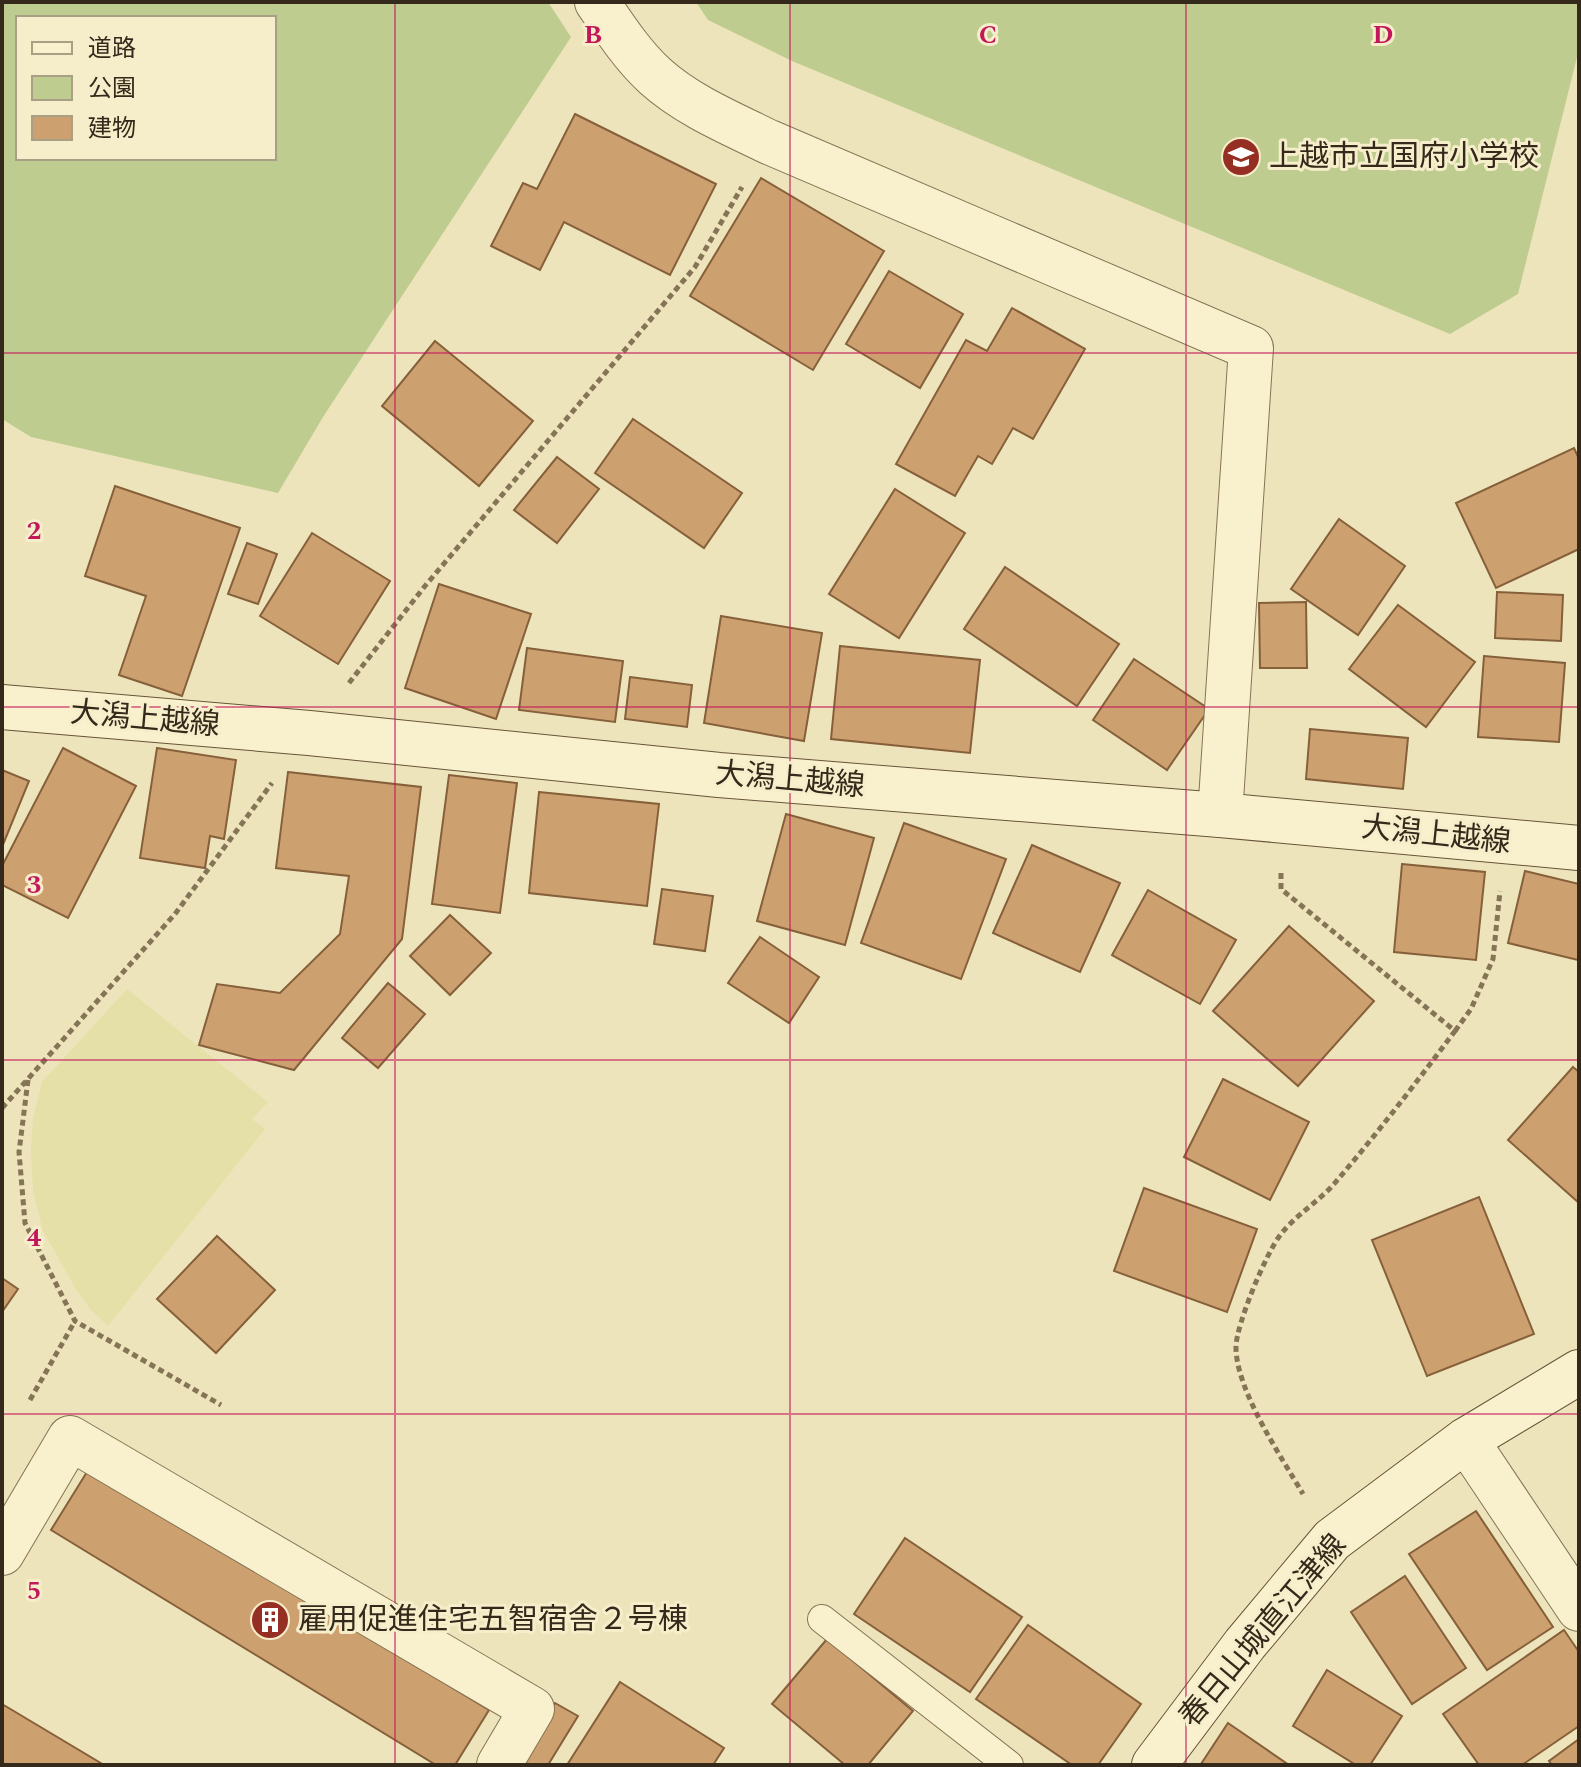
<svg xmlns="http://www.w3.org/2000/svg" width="1581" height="1767" font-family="Spectral,'Noto Sans JP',serif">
<rect width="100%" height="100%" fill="#eee4bb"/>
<!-- farmland -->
<polygon fill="#e4e0a8" points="127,989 268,1102 252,1119 265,1129 108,1326 90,1309 76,1289 43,1231 33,1191 31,1151 33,1119 42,1082"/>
<!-- green -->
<g fill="#becc8f" fill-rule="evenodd">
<path d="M2,2H548L571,37L323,417L278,493L31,437L2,419ZM18,18H274V158H18Z"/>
<polygon points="696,2 1579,2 1579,49 1518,294 1450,334 792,61 708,20"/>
</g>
<!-- building -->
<g fill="#cda06f" stroke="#85603a" stroke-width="2">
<polygon points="575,114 716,184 670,275 564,222 540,270 491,246 523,183 537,189"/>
<polygon points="761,178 884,251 813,370 690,296"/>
<polygon points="889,271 963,314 920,388 846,344"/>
<polygon points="1012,308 1085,349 1033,439 1013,428 992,464 978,456 955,496 896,464 966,340 987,351"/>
<polygon points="435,341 533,421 479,486 382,406"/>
<polygon points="633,419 742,493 704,548 595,473"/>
<polygon points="1574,448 1579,459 1579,549 1496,588 1456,503"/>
<polygon points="557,457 599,489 557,543 514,510"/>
<polygon points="115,486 240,528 182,696 119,675 146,596 85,576"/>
<polygon points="895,489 965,533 899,638 829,594"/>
<polygon points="1339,519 1405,566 1358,635 1291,589"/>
<polygon points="312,533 390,581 338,664 260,616"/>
<polygon points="247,543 277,554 258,604 228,594"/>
<polygon points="1005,567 1119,644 1077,706 964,629"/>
<polygon points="439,584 531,614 496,719 405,688"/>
<polygon points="1497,592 1563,595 1561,641 1495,638"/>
<polygon points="1306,602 1307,668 1260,668 1259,603"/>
<polygon points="1398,605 1475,662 1426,727 1349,669"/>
<polygon points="721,616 822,633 804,741 704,723"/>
<polygon points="840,646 980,660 970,753 831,739"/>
<polygon points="527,648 623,661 615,722 519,710"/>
<polygon points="1484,656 1565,663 1559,742 1478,737"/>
<polygon points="1134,659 1209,709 1167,770 1093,720"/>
<polygon points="630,677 692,685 687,727 625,719"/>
<polygon points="1310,729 1408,738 1403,789 1306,779"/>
<polygon points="63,748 136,786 68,918 2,885 2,866"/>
<polygon points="157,748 236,760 224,839 210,836 205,868 140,858"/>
<polygon points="2,770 29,781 2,847"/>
<polygon points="288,772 421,787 402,939 294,1070 199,1045 217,984 280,993 340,934 349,876 276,868"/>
<polygon points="449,775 517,783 500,913 432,904"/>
<polygon points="539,792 659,804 647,906 529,893"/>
<polygon points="786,814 874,838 845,945 757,921"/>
<polygon points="904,823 1006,859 961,979 861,943"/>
<polygon points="1032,845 1120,883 1080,972 993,933"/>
<polygon points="1402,864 1485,872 1476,960 1394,952"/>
<polygon points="1525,871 1579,884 1578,960 1508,943"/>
<polygon points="662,889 713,896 705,951 654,944"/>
<polygon points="1148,890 1236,940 1200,1004 1112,955"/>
<polygon points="450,915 491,953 450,995 410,956"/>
<polygon points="1289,926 1374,1001 1298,1086 1213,1011"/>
<polygon points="760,937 819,977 789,1023 728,983"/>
<polygon points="388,983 425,1014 378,1068 342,1038"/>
<polygon points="1573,1067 1579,1072 1579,1203 1508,1140"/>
<polygon points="1223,1079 1309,1122 1270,1200 1184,1157"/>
<polygon points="1144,1188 1257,1229 1227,1312 1114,1271"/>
<polygon points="1479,1197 1534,1334 1427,1376 1372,1240"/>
<polygon points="217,1236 275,1290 216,1353 157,1299"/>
<polygon points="2,1278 18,1289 2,1312"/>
<polygon points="90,1467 489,1710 455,1765 436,1765 51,1530"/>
<polygon points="1476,1511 1553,1627 1487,1670 1409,1554"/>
<polygon points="905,1538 1022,1617 970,1692 854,1614"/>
<polygon points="1405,1576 1466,1668 1412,1704 1351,1612"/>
<polygon points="1028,1625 1141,1704 1098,1765 1072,1765 976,1699"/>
<polygon points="1564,1630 1579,1652 1579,1726 1522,1765 1479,1765 1443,1714"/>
<polygon points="827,1639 913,1711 868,1765 845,1765 772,1704"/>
<polygon points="1327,1670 1402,1716 1370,1765 1356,1765 1293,1726"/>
<polygon points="620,1682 724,1748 713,1765 567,1765"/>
<polygon points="555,1703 578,1716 548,1765 516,1765"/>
<polygon points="2,1704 104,1765 2,1765"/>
<polygon points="1228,1723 1289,1765 1201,1764"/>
<polygon points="1579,1739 1579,1765 1552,1765 1549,1761"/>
</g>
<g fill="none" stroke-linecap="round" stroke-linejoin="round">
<!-- lane casing -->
<g stroke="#857455" stroke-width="30">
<polyline id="lane" points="822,1619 1009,1765"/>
</g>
<!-- street casing -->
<g stroke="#857455" stroke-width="46">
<g id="street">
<path d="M597,2C614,27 632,55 655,76C687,105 730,123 769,142L1251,348L1220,815"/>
<polyline points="1466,1440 1579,1609"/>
<polyline points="2,1553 70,1438 532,1709 499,1765"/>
</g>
</g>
<!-- secondary casing -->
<g stroke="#675438" stroke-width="46">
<g id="secondary">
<polyline points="2,707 309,733 719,775 1220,815 1579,848"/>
<polyline points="1154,1765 1245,1644 1332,1540 1466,1440 1579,1372"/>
</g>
</g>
<!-- path -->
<g stroke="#857455" stroke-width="5" stroke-dasharray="6 4" stroke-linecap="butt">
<polyline points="349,683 425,586 695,267 742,187"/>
<path d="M1281,873V889L1455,1031C1416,1083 1376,1135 1334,1184C1318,1202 1296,1215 1281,1234C1266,1253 1237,1323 1236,1346C1235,1389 1282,1458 1303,1494"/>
<polyline points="1455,1031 1471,1009 1493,959 1500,891"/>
<polyline points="28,1080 19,1152 25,1223 75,1321 221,1405"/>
<polyline points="2,1108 175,914 272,783"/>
<polyline points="30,1400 75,1321"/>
</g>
<!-- lane -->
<use href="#lane" stroke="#f9f1cd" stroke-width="28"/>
<!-- street -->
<use href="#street" stroke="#f9f1cd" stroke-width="44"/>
<!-- secondary -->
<use href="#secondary" stroke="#f9f1cd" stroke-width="44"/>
</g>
<!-- grid -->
<path fill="none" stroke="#c2185b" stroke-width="2" stroke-opacity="0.55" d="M395,2V1765M790,2V1765M1186,2V1765M2,353H1579M2,707H1579M2,1060H1579M2,1414H1579"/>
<!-- icons -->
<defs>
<g id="school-disc" transform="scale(2)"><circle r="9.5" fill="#952f24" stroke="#f6eeca"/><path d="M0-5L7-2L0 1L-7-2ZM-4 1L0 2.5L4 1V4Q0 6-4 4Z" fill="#fff"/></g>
<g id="building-disc" transform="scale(2)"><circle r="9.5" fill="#952f24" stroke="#f6eeca"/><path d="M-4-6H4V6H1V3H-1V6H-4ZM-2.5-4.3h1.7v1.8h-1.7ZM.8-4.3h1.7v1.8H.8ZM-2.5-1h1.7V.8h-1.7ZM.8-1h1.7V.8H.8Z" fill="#fff"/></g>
</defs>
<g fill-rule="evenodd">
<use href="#school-disc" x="1241" y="157"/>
<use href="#building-disc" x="270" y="1620"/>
</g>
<g text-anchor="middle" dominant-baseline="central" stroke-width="6" stroke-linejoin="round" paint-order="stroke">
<!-- poi labels -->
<g font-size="30" fill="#34291a" stroke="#f6eeca" text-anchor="start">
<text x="1269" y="157">上越市立国府小学校</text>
<text x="298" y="1620">雇用促進住宅五智宿舎２号棟</text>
</g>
<!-- street labels -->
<g font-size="30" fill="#34291a" stroke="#f6eeca">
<text transform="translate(145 719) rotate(5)">大潟上越線</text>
<text transform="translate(790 780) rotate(5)">大潟上越線</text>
<text transform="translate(1436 835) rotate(6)">大潟上越線</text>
<text transform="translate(1263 1631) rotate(-50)">春日山城直江津線</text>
</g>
</g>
<g font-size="26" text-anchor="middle" font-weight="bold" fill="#c2185b" stroke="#f6eeca" stroke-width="6" stroke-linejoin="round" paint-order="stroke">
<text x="593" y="43">B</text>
<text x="988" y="43">C</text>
<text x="1383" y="43">D</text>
<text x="34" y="539">2</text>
<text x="34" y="893">3</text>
<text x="34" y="1246">4</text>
<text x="34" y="1599">5</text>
</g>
<!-- border -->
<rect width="1581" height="1767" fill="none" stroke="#34291a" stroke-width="8"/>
<!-- legend -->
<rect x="16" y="16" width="260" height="144" fill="#f6eeca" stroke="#a89f84" stroke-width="2"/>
<rect x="32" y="42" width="40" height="12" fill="#f9f1cd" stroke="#a89f84" stroke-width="2"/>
<text x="88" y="56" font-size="24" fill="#34291a">道路</text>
<rect x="32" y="76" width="40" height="24" fill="#becc8f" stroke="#a89f84" stroke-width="2"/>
<text x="88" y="96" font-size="24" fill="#34291a">公園</text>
<rect x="32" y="116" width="40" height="24" fill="#cda06f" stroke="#a89f84" stroke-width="2"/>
<text x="88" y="136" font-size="24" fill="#34291a">建物</text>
</svg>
